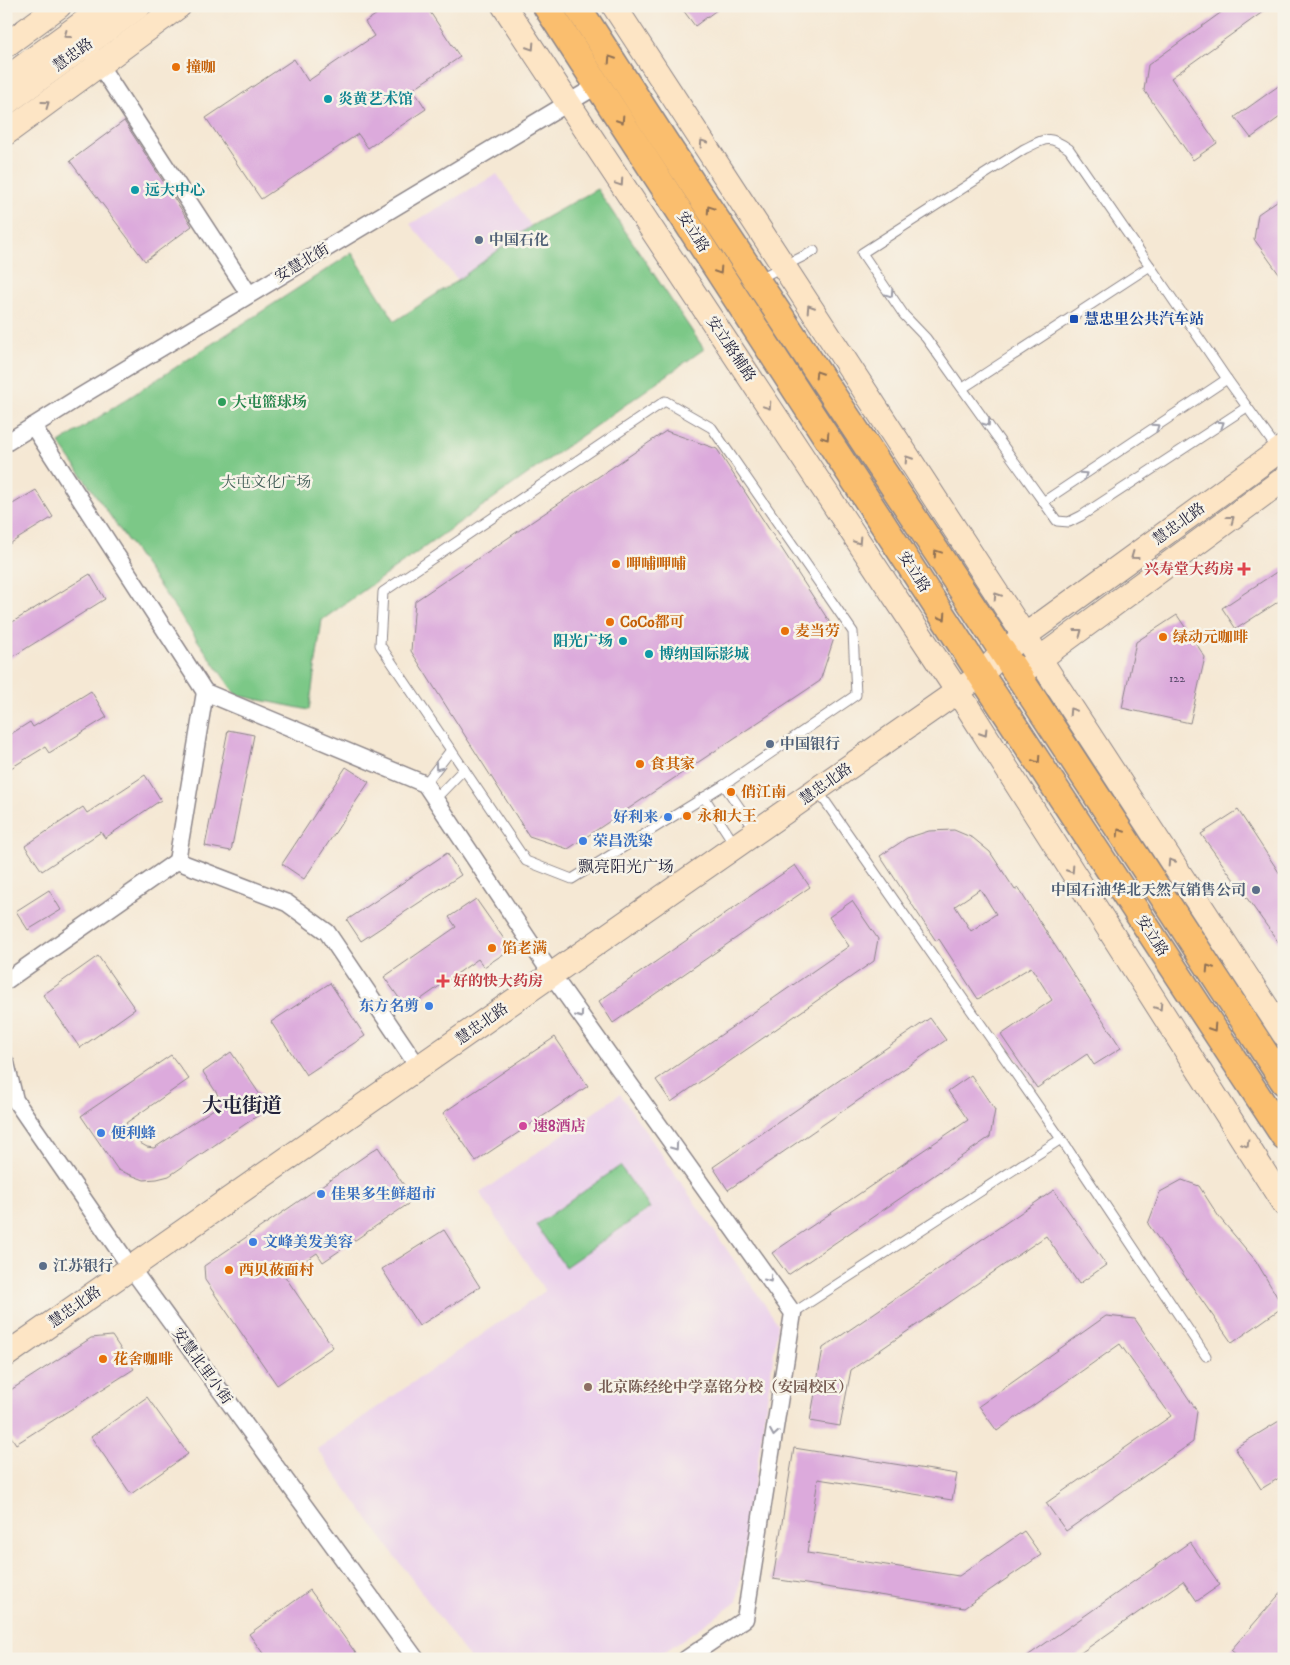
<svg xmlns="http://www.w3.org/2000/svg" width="1290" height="1665" font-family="'IM FELL DW Pica','Noto Serif SC',serif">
<rect width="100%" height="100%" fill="#f7f3e8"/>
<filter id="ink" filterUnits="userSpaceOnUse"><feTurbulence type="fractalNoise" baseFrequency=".02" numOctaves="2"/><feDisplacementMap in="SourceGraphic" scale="10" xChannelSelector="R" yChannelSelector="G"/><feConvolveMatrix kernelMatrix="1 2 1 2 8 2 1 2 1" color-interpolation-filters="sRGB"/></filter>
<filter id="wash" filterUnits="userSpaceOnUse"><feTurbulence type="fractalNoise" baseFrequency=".0096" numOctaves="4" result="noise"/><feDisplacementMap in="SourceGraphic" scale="20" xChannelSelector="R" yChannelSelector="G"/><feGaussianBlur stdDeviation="1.12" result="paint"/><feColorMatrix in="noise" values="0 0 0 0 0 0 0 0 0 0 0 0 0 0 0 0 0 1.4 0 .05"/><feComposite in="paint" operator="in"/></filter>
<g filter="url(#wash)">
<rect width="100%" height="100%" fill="#f5e8d4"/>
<!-- built -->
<g fill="#ebd1eb">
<polygon points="497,174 531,226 458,280 410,224"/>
<polygon points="620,1094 778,1324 737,1602 654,1659 470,1659 317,1449 545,1291 480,1193"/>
</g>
<!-- green -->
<g fill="#7bc887" stroke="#4e7561">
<polygon points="597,189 704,349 322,620 309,710 236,695 59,443 352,253 395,321 458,280 531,226"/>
<polygon points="620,1166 650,1208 565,1267 536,1225"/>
</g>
<g id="blocks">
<!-- building -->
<g fill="#dcaadc" fill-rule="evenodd">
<polygon points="389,6 426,6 460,57 413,89 426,109 368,148 358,134 261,199 206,118 294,59 308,81 374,36 365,22"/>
<polygon points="680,6 722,6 695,26"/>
<polygon points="1230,6 1271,6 1171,78 1217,143 1193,160 1144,90 1148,65"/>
<polygon points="1284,82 1284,114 1251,138 1235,117"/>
<polygon points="124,121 192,226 145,261 70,161"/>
<polygon points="1284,196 1284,281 1254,239 1258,214"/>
<polygon points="666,431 717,449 836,632 820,681 568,849 529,836 411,651 415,601"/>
<polygon points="36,490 53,517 6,546 6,508"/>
<polygon points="1284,567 1284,598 1236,629 1222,608"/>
<polygon points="90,574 105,599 6,661 6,626"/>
<polygon points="1177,615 1205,657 1190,723 1122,708 1136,642"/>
<polygon points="91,691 107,717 49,753 45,747 6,771 6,737 30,722 33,727"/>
<polygon points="228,730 254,735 231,851 205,846"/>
<polygon points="346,767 369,782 304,879 282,864"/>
<polygon points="145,775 161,800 105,838 101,832 42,871 25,846 83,807 87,813"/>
<polygon points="1238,810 1284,880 1284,950 1201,834"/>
<path d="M954,830L973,838L990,852L1015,890L1018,888L1121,1048L1094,1065L1087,1054L1037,1088L1001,1035L1052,1000L1031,967L978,999L939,939L936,941L880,856L907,838L929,831ZM980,889L996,914L971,931L955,906Z"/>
<polygon points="447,853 461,875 361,941 347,920"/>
<polygon points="795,865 810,887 613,1023 599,1001"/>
<polygon points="49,890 61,910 28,930 16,911"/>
<polygon points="476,899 511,949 484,967 478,959 407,1009 384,977 456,927 449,917"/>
<polygon points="852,901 878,939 874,961 671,1102 656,1080 849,946 829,917"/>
<polygon points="98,956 135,1009 80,1048 43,995"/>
<polygon points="330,983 365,1036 306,1075 271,1022"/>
<polygon points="930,1018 946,1040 728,1190 713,1167"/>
<polygon points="555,1037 588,1086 476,1161 443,1113"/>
<polygon points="231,1052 269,1108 169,1176 157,1179 144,1180 118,1170 81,1116 171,1055 189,1079 126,1123 140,1143 147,1147 154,1148 223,1103 203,1072"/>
<polygon points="971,1075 995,1110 990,1137 788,1275 772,1253 968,1120 948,1091"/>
<polygon points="378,1147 414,1200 323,1262 317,1253 284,1275 333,1347 277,1385 205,1280 204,1266"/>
<polygon points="1182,1180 1199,1186 1219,1217 1256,1261 1283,1307 1232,1343 1148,1224 1160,1192"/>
<polygon points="1054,1190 1106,1265 1079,1284 1046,1236 851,1370 840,1426 810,1421 823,1348"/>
<polygon points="444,1230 480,1287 419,1326 382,1269"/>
<polygon points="1106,1316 1135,1319 1197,1411 1193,1442 1066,1531 1046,1503 1171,1416 1120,1344 997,1431 979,1406"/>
<polygon points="112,1336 134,1369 16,1444 6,1429 6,1393 91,1338"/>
<polygon points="147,1397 188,1454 131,1494 91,1437"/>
<polygon points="1284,1418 1284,1475 1261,1489 1235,1448"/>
<polygon points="794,1448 957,1474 952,1500 818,1479 807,1553 959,1576 1024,1531 1041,1555 964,1608 773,1579"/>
<polygon points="1190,1542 1220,1585 1197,1601 1183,1581 1072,1659 1023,1659"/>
<polygon points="1284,1589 1284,1650 1276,1659 1241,1659 1231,1650"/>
<polygon points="310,1590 360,1659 267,1659 249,1634"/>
</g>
</g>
</g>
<g filter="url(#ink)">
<use href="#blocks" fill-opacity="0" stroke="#8c8588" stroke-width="1"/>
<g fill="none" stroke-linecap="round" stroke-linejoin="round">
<!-- lane casing -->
<g stroke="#8c8588" stroke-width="11">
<g id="lane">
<path d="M1150,266L1069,149C1048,134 1045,139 1024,149L862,253L904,315L926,338L1057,521L1069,522L1081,516L1247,407"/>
<polyline points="758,279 814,251"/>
<polyline points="963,388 1150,266 1227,379 1278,450"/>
<polygon points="665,401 712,428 853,632 856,695 724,785 572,879 526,861 380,645 383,592"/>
<polyline points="1043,502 1227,379"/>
<polyline points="425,784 451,750"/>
<polyline points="724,785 755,830"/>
<polyline points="818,791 1061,1139 1206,1356"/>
<polyline points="704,797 735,845"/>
<polyline points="435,799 464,769"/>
<polyline points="793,1313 1061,1139"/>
</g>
</g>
<!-- street casing -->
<g stroke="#8c8588" stroke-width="19">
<g id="street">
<polyline points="93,55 249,294"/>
<polyline points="33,426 205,692 425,784 552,975 793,1313 745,1619 686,1659"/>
<polyline points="6,443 81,396 598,85"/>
<polyline points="177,861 205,692"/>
<polyline points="6,981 177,861 287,903 327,932 419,1068"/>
<polyline points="6,1063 15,1100 131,1268 416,1659"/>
</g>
</g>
<!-- secondary casing -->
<g stroke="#8c8588" stroke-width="26">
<g id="secondary">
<polyline points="504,6 958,692 1284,1204"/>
<polyline points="614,6 1284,1034"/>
<polyline points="6,45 59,6"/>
<polyline points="6,79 106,6"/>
<polyline points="6,103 139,6"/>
<polyline points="6,133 179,6"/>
<polyline points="1026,669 1284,479"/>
<polyline points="6,1355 981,675 1003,652 1023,637 1284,447"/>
</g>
</g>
<!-- primary casing -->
<g stroke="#8c8588" stroke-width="29">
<g id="primary">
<polyline points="546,6 981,675 1284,1136"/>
<polyline points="577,6 665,142 993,637 1284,1082"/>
</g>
</g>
<!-- lane -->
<use href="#lane" stroke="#fff" stroke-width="9"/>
<!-- street -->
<use href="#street" stroke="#fff" stroke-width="16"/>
<!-- secondary -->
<use href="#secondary" stroke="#fde5c5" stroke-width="24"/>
<!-- primary -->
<use href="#primary" stroke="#fabe6e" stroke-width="26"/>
</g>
<!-- one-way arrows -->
<defs><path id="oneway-chevron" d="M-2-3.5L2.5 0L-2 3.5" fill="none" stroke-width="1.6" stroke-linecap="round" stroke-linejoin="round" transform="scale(1.25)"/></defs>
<g stroke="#9a8d87">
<use href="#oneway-chevron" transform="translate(67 35) rotate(144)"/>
<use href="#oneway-chevron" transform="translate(531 47) rotate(57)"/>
<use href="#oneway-chevron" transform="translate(46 104) rotate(-36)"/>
<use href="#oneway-chevron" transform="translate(703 143) rotate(-123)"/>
<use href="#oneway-chevron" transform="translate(620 183) rotate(56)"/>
<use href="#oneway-chevron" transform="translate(810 308) rotate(-123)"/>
<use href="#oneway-chevron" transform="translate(768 406) rotate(56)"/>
<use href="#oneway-chevron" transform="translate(908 459) rotate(-123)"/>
<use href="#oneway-chevron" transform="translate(1231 519) rotate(-37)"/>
<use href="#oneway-chevron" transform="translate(858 541) rotate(57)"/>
<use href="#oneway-chevron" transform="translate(1134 556) rotate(144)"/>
<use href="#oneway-chevron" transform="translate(997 596) rotate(-123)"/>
<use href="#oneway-chevron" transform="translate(1079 632) rotate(-37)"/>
<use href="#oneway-chevron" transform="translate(1072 711) rotate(-123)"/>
<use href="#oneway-chevron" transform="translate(984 733) rotate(58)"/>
<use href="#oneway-chevron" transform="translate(1171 862) rotate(-123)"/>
<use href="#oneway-chevron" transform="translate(1071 870) rotate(57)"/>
<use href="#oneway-chevron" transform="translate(1159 1007) rotate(57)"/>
<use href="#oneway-chevron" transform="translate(1246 1144) rotate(57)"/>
</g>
<g stroke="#8e7054">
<use href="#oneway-chevron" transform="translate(611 59) rotate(-123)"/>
<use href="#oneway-chevron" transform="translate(621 120) rotate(57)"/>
<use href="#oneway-chevron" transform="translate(710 209) rotate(-124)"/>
<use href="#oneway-chevron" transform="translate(719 271) rotate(57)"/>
<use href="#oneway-chevron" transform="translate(818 374) rotate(-123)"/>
<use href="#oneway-chevron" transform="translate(826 437) rotate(57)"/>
<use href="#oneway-chevron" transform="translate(937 553) rotate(-124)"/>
<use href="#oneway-chevron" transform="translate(943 617) rotate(57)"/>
<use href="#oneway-chevron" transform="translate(1037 760) rotate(57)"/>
<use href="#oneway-chevron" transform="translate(1120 832) rotate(-123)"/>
<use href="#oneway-chevron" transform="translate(1209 968) rotate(-123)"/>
<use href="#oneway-chevron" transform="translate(1213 1028) rotate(57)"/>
</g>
<g stroke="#9c9ca7">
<use href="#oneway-chevron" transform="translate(890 294) rotate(56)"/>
<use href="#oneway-chevron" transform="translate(987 423) rotate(55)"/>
<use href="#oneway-chevron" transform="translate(1221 424) rotate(-33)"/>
<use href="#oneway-chevron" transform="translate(1156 427) rotate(-34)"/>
<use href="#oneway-chevron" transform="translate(1084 475) rotate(-33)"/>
<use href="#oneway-chevron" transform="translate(438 767) rotate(127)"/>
<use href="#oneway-chevron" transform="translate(580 1015) rotate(55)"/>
<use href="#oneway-chevron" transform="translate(675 1147) rotate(55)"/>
<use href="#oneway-chevron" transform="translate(769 1279) rotate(55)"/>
<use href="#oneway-chevron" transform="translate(774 1433) rotate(99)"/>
</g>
</g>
<!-- markers -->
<g fill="#e8710a" stroke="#f7f3e8" stroke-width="2">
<circle cx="176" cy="67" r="5"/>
<circle cx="616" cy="564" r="5"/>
<circle cx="610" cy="622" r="5"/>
<circle cx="785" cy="631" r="5"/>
<circle cx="1163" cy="637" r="5"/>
<circle cx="640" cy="764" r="5"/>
<circle cx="731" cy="792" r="5"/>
<circle cx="687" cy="816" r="5"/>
<circle cx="492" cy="948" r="5"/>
<circle cx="229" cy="1270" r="5"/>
<circle cx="103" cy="1359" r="5"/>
</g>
<g fill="#0f9aa8" stroke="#f7f3e8" stroke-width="2">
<circle cx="328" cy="99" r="5"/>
<circle cx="135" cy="190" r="5"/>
<circle cx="623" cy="641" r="5"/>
<circle cx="649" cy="654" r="5"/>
</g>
<g fill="#5c6f8a" stroke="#f7f3e8" stroke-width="2">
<circle cx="479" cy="240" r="5"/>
<circle cx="770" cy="744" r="5"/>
<circle cx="1256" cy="890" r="5"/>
<circle cx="43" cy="1266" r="5"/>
</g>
<rect fill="#1a4fb4" stroke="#f7f3e8" stroke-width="2" x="1069" y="314" width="10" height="10" rx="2.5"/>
<circle fill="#2e9e5b" stroke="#f7f3e8" stroke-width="2" cx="222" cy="402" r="5"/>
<g fill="#e0444e" stroke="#f7f3e8" stroke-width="2">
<path d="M1241.5 561.5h5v5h5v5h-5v5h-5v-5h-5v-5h5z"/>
<path d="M440.5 973.5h5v5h5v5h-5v5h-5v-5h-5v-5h5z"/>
</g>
<g fill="#3f7fe0" stroke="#f7f3e8" stroke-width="2">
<circle cx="668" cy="817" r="5"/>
<circle cx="583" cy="841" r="5"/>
<circle cx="429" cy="1006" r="5"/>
<circle cx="101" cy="1133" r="5"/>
<circle cx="321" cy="1194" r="5"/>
<circle cx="253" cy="1242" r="5"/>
</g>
<circle fill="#d1479c" stroke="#f7f3e8" stroke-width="2" cx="523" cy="1126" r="5"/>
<circle fill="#8d6e63" stroke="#f7f3e8" stroke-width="2" cx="588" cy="1387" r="5"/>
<g text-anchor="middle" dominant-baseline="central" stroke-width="5" stroke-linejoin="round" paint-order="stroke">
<!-- number labels -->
<g font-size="12" fill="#504463">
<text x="1177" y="678">122</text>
</g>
<!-- street labels -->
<g font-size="15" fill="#22223b" stroke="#f7f3e8">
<text transform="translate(73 55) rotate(-36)">慧忠路</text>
<text transform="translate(693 232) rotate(57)">安立路</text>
<text transform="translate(302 263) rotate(-31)">安慧北街</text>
<text transform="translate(731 349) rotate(56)">安立路辅路</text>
<text transform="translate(1179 524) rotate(-36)">慧忠北路</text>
<text transform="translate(914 572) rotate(57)">安立路</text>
<text transform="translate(826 784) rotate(-35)">慧忠北路</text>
<text transform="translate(1152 936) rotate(57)">安立路</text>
<text transform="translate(482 1024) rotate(-35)">慧忠北路</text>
<text transform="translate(75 1307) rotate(-35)">慧忠北路</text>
<text transform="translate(202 1366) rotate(54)">安慧北里小街</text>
</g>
<!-- food labels -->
<g font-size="15" font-weight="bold" fill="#c56008" stroke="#f7f3e8" text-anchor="start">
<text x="186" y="67">撞咖</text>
<text x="626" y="564">呷哺呷哺</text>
<text x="620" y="622">CoCo都可</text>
<text x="795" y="631">麦当劳</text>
<text x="1173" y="637">绿动元咖啡</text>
<text x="650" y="764">食其家</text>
<text x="741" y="792">俏江南</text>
<text x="697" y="816">永和大王</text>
<text x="502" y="948">馅老满</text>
<text x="239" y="1270">西贝莜面村</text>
<text x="113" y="1359">花舍咖啡</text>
</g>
<!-- culture labels -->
<g font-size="15" font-weight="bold" fill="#0d838f" stroke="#f7f3e8" text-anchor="start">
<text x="338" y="99">炎黄艺术馆</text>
<text x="145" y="190">远大中心</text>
<text x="613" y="641" text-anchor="end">阳光广场</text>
<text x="659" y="654">博纳国际影城</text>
</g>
<!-- service labels -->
<g font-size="15" font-weight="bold" fill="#4e5e75" stroke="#f7f3e8" text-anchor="start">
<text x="489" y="240">中国石化</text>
<text x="780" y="744">中国银行</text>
<text x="1246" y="890" text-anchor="end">中国石油华北天然气销售公司</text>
<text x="53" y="1266">江苏银行</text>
</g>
<!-- transit labels -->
<g font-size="15" font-weight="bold" fill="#164399" stroke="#f7f3e8" text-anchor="start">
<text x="1084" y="319">慧忠里公共汽车站</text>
</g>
<!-- leisure labels -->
<g font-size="15" font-weight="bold" fill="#27864d" stroke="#f7f3e8" text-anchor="start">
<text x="232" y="402">大屯篮球场</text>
</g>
<!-- park labels -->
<g font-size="15" fill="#415c56" stroke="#f7f3e8">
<text x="266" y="482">大屯文化广场</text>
</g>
<!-- health labels -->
<g font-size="15" font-weight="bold" fill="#be3a42" stroke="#f7f3e8" text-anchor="end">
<text x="1234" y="569">兴寿堂大药房</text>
<text x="453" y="981" text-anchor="start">好的快大药房</text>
</g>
<!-- shop labels -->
<g font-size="15" font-weight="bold" fill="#366cbe" stroke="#f7f3e8" text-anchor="start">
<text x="658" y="817" text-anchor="end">好利来</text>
<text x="593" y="841">荣昌洗染</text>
<text x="419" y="1006" text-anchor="end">东方名剪</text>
<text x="111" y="1133">便利蜂</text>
<text x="331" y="1194">佳果多生鲜超市</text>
<text x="263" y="1242">文峰美发美容</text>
</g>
<!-- hotel labels -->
<g font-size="15" font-weight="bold" fill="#b23c85" stroke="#f7f3e8" text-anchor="start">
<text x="533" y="1126">速8酒店</text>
</g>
<!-- education labels -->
<g font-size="15" font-weight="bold" fill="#785e54" stroke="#f7f3e8" text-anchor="start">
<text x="598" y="1387">北京陈经纶中学嘉铭分校（安园校区）</text>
</g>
<!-- neighbourhood labels -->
<g font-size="16" fill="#22223b" stroke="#f7f3e8">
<text x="626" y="867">飘亮阳光广场</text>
</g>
<!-- district labels -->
<g font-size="20" font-weight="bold" fill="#22223b" stroke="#f7f3e8">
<text x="242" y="1106">大屯街道</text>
</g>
</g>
<!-- margin -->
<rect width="1290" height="1665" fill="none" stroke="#f7f3e8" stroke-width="25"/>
</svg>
